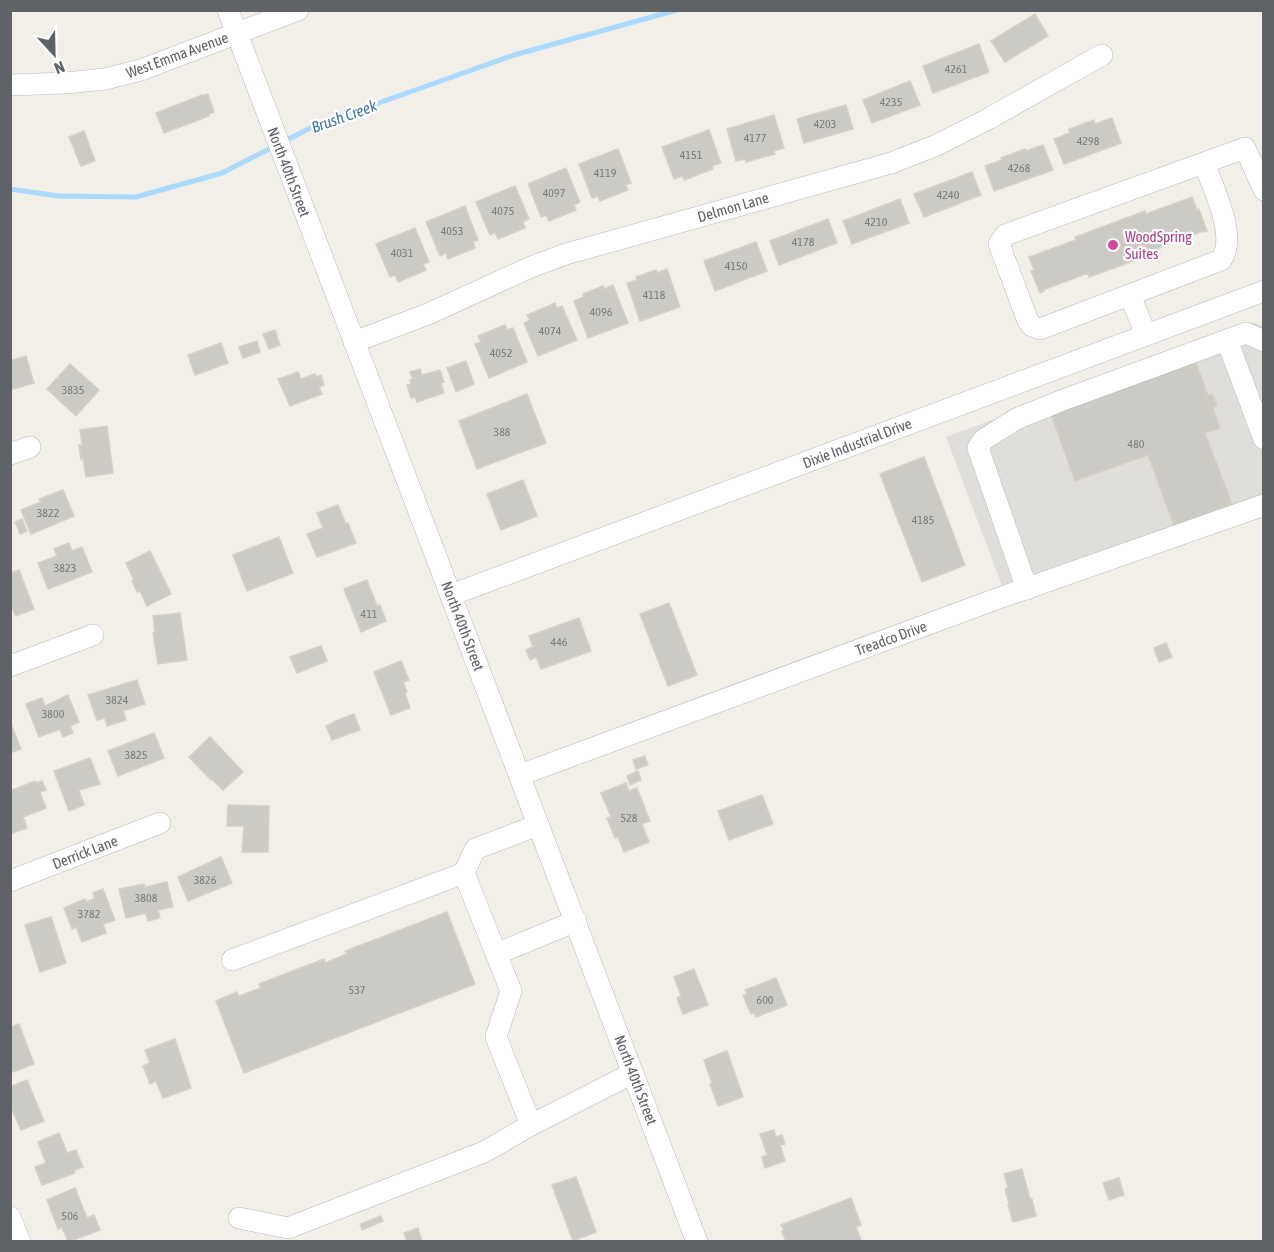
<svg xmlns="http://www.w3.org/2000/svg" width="1274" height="1252" font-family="'Asap Condensed',sans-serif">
<rect width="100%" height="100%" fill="#f1efe8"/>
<!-- industrial -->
<polygon fill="#e0deda" points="1254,323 1263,326 1263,496 1004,591 946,437"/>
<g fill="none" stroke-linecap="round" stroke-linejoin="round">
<!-- stream -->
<g stroke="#aadaff" stroke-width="5">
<polyline points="283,142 314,126 514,55 677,10"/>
<polyline points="10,189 58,196 136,197 222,173 275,146"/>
</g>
</g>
<!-- building -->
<g fill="#cccac5" stroke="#d6d1c6" stroke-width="1.5">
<polygon points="1035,14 1048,36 1005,62 991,41"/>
<polygon points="979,44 989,72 933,93 923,66"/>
<polygon points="910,81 920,105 872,123 863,100"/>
<polygon points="208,94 214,112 209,114 209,116 164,133 156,113 202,95 202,96"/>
<polygon points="846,105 853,129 804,143 797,119"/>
<polygon points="774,115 784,148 774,151 775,154 746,162 745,159 736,161 727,129"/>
<polygon points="1112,118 1121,143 1064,164 1054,139 1070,133 1069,129 1094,120 1095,124"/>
<polygon points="709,130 721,163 712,166 713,169 684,180 683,176 674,179 662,147"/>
<polygon points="84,131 95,161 81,166 69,137"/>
<polygon points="1043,145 1053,170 994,191 985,166 1002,160 1001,158 1025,149 1026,151"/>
<polygon points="618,149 631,183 625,185 628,190 600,201 598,196 592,198 579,164"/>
<polygon points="566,168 580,202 574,205 576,210 549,221 546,215 541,217 528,184"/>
<polygon points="972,172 981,195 924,217 914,194"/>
<polygon points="515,186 529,219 523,222 525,228 498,239 495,233 490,235 476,202"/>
<polygon points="1192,197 1197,210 1199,209 1207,231 1204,232 1203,231 1158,248 1160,251 1117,267 1089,277 1088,273 1043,290 1044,291 1040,293 1031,271 1034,270 1029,257 1076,240 1075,237 1145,211 1146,214"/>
<polygon points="900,199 909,223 852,244 843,221"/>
<polygon points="465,206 478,240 473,242 475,248 448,259 446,253 440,256 426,222"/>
<polygon points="828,219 837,243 779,265 770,241"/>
<polygon points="415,228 429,262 423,264 426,270 398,282 395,275 390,277 376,244"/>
<polygon points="756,242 767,271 715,291 704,261"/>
<polygon points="667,269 680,307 640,321 627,283 637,280 636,277 656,270 657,273"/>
<polygon points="613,285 628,323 588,338 574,301 584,297 583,294 603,286 604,289"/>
<polygon points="555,303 557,308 562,306 577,340 538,356 524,323 530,320 527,315"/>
<polygon points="505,325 507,330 513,328 527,362 489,378 475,344 481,342 478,336"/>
<polygon points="275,330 280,345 269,349 263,334"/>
<polygon points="257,341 260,352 243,358 239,347"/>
<polygon points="221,343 228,363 195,375 188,355"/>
<polygon points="26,356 34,383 10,390 10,361"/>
<polygon points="1194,358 1208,395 1212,394 1217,406 1213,408 1220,428 1205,433 1232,504 1174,526 1148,455 1075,481 1050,412"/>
<polygon points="466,361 474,384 456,392 447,368"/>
<polygon points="70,364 99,390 76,416 47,389"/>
<polygon points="420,369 422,375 440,370 444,382 441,383 444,393 417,402 415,397 411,398 407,385 411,384 410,380 413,379 410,372"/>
<polygon points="298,372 301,379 315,374 316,377 321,375 324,385 319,387 322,394 290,406 278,379"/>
<polygon points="527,394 546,443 477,469 459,421"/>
<polygon points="107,426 113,473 86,477 83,458 81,459 79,445 82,445 80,430"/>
<polygon points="924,457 965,565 922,582 880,474"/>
<polygon points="523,480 537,516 501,530 487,494"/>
<polygon points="63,490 74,516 31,534 21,510 41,502 39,499"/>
<polygon points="338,505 346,524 348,523 356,543 317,557 307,534 323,528 317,513"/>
<polygon points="22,519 27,531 20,534 15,522"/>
<polygon points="279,537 293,573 247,591 233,555"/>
<polygon points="69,543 72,551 82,547 92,572 48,589 38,563 57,556 54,549"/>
<polygon points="150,551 171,594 147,606 140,591 137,592 132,581 134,580 126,563"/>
<polygon points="19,570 34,609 16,616 10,604 10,573"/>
<polygon points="367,580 377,606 380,605 386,621 361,632 344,589"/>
<polygon points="669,603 697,675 668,686 640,614"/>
<polygon points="180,613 187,660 158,664 153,633 155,632 153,616"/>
<polygon points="579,618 591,651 541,669 536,657 530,660 526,650 533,647 529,636"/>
<polygon points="1166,643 1172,657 1159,662 1154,648"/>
<polygon points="321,646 327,661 297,673 290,657"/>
<polygon points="401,661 409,680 403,682 407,692 405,693 410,708 391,715 374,672"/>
<polygon points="137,680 145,704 123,711 126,720 107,726 105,718 97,720 88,695"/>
<polygon points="68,695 79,722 70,726 73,733 63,737 60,729 39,737 26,704 42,698 45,706"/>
<polygon points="354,714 360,730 332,740 326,726 333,723 333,722"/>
<polygon points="10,721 21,749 10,753"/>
<polygon points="154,733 164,758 118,776 108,751"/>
<polygon points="210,737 243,772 223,790 212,779 211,780 189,757"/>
<polygon points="645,756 648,765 636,769 633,760"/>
<polygon points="90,758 100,784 79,790 84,805 69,811 54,771"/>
<polygon points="638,771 641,780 630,785 627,776"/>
<polygon points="35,781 36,783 42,781 46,790 40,792 46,808 23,817 27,828 10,834 10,791"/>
<polygon points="626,783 629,791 637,788 650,821 642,824 649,842 624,852 618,837 615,838 607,818 611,817 601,793"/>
<polygon points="762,795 773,824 729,840 718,811"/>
<polygon points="228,805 269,806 268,852 242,852 244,826 227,826"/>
<polygon points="221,857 232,883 188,901 178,877"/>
<polygon points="167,882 173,907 158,910 160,918 148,921 146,913 126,918 119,889 144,884 145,887"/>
<polygon points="103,889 115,920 103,924 106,933 82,942 76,927 72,929 64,908 85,899 86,902 95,898 93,893"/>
<polygon points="447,912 475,984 244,1073 216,1001 237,992 239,996 261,988 259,984 324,959 325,963 347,954 345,951"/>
<polygon points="51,917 66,963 40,972 25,925"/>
<polygon points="694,969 708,1005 683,1014 677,998 681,996 674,977"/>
<polygon points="776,978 787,1005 756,1017 754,1013 751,1014 743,995 747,994 745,990"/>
<polygon points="19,1024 34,1064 10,1073 10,1027"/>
<polygon points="175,1039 191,1088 163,1098 156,1081 150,1084 143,1066 150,1063 145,1050"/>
<polygon points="727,1051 743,1097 718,1106 710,1084 712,1083 704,1060"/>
<polygon points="27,1080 44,1121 21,1130 11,1107 13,1107 10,1102 10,1087"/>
<polygon points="774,1130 776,1137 782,1135 785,1144 780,1145 785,1161 765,1168 762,1157 767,1155 760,1134"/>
<polygon points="59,1133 67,1153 76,1150 83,1167 74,1170 75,1173 42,1185 35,1167 46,1163 38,1142"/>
<polygon points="1022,1169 1030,1199 1032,1199 1036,1216 1013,1222 1008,1205 1009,1204 1005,1189 1008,1188 1004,1174"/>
<polygon points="576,1177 596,1232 573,1241 552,1185"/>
<polygon points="1119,1178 1124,1195 1109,1200 1103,1183"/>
<polygon points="75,1188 87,1218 94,1215 100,1230 68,1242 62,1227 58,1229 47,1200"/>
<polygon points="851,1198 861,1225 856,1227 861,1240 858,1242 786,1242 782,1231 784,1230 781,1225"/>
<polygon points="381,1216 383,1221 362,1230 360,1224"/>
<polygon points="418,1228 422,1242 407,1242 404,1233"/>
</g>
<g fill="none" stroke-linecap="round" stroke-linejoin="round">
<!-- minor casing -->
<g stroke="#b5b8bc" stroke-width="22">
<g id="minor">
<polyline points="228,10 697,1242"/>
<polyline points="10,85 66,83 105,79 141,70 298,10"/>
<path d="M1204,163C1213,188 1238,237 1221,260L1040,329L1032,326L1028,321L999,244L1005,235L1245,148L1264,190"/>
<polyline points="1130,295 1146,335"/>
<polyline points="1227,340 1264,439"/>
<polyline points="354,342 428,314 531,267 566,254 891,163 937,145 988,119 1102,55"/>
<polyline points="10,454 30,447"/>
<polyline points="1027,589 978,448 983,440 1016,419 1063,400 1246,333 1264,341"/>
<polyline points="451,595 1264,291"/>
<polyline points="10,666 93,635"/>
<polyline points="520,775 999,598 1264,505"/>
<polyline points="464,873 475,849 538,825"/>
<polyline points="10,881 160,823"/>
<polyline points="496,954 576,921"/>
<polyline points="232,960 464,873 511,991 496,1037 531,1125 633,1073"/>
<polyline points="10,1217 20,1242"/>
<polyline points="239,1218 288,1228 484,1152 531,1125"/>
</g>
</g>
<!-- minor -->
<use href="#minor" stroke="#fff" stroke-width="21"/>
</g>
<!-- markers -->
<circle fill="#d1479c" stroke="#fff" stroke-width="2" cx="1113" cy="245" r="6"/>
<g text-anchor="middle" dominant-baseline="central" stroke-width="4.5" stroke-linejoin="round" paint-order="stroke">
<!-- number labels -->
<g font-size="12" fill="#7a7d7f">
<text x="956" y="69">4261</text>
<text x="891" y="102">4235</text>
<text x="825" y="124">4203</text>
<text x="755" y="138">4177</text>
<text x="1088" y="141">4298</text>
<text x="691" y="155">4151</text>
<text x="1019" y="168">4268</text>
<text x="605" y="173">4119</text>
<text x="554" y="193">4097</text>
<text x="948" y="195">4240</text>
<text x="503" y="211">4075</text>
<text x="876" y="222">4210</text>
<text x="452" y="231">4053</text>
<text x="803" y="242">4178</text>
<text x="402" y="253">4031</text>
<text x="736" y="266">4150</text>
<text x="654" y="295">4118</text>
<text x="601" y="312">4096</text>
<text x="550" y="331">4074</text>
<text x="501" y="353">4052</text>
<text x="73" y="390">3835</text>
<text x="502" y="432">388</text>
<text x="1136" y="444">480</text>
<text x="48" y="513">3822</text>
<text x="923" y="520">4185</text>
<text x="65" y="568">3823</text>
<text x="369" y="614">411</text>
<text x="559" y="642">446</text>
<text x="117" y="700">3824</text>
<text x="53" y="714">3800</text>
<text x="136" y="755">3825</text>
<text x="629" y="818">528</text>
<text x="205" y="880">3826</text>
<text x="146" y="898">3808</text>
<text x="89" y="914">3782</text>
<text x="357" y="990">537</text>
<text x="765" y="1000">600</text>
<text x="70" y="1216">506</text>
</g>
<!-- street labels -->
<g font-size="15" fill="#5f6368" stroke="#fff">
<text transform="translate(177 55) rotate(-20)">West Emma Avenue</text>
<text transform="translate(289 172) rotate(69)">North 40th Street</text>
<text transform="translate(733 207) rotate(-16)">Delmon Lane</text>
<text transform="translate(857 443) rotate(-21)">Dixie Industrial Drive</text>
<text transform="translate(463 626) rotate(69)">North 40th Street</text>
<text transform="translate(891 638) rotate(-20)">Treadco Drive</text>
<text transform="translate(85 852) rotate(-21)">Derrick Lane</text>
<text transform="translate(636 1080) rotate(69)">North 40th Street</text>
</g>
<!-- hotel labels -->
<g font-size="15" fill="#b23c85" stroke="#fff" text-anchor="start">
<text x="1125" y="236">WoodSpring<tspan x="1125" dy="17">Suites</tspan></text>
</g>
<!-- water labels -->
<g font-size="16" font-style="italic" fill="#4174aa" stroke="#fff">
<text transform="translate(344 116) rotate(-20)">Brush Creek</text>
</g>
</g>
<!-- border -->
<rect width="1274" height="1252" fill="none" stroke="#5f6368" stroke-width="24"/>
<!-- north arrow -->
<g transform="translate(54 54) rotate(158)" stroke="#ffffff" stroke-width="4.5" paint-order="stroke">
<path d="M0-4.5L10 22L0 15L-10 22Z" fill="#5f6368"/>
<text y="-9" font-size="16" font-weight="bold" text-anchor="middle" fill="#5f6368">N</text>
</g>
</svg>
